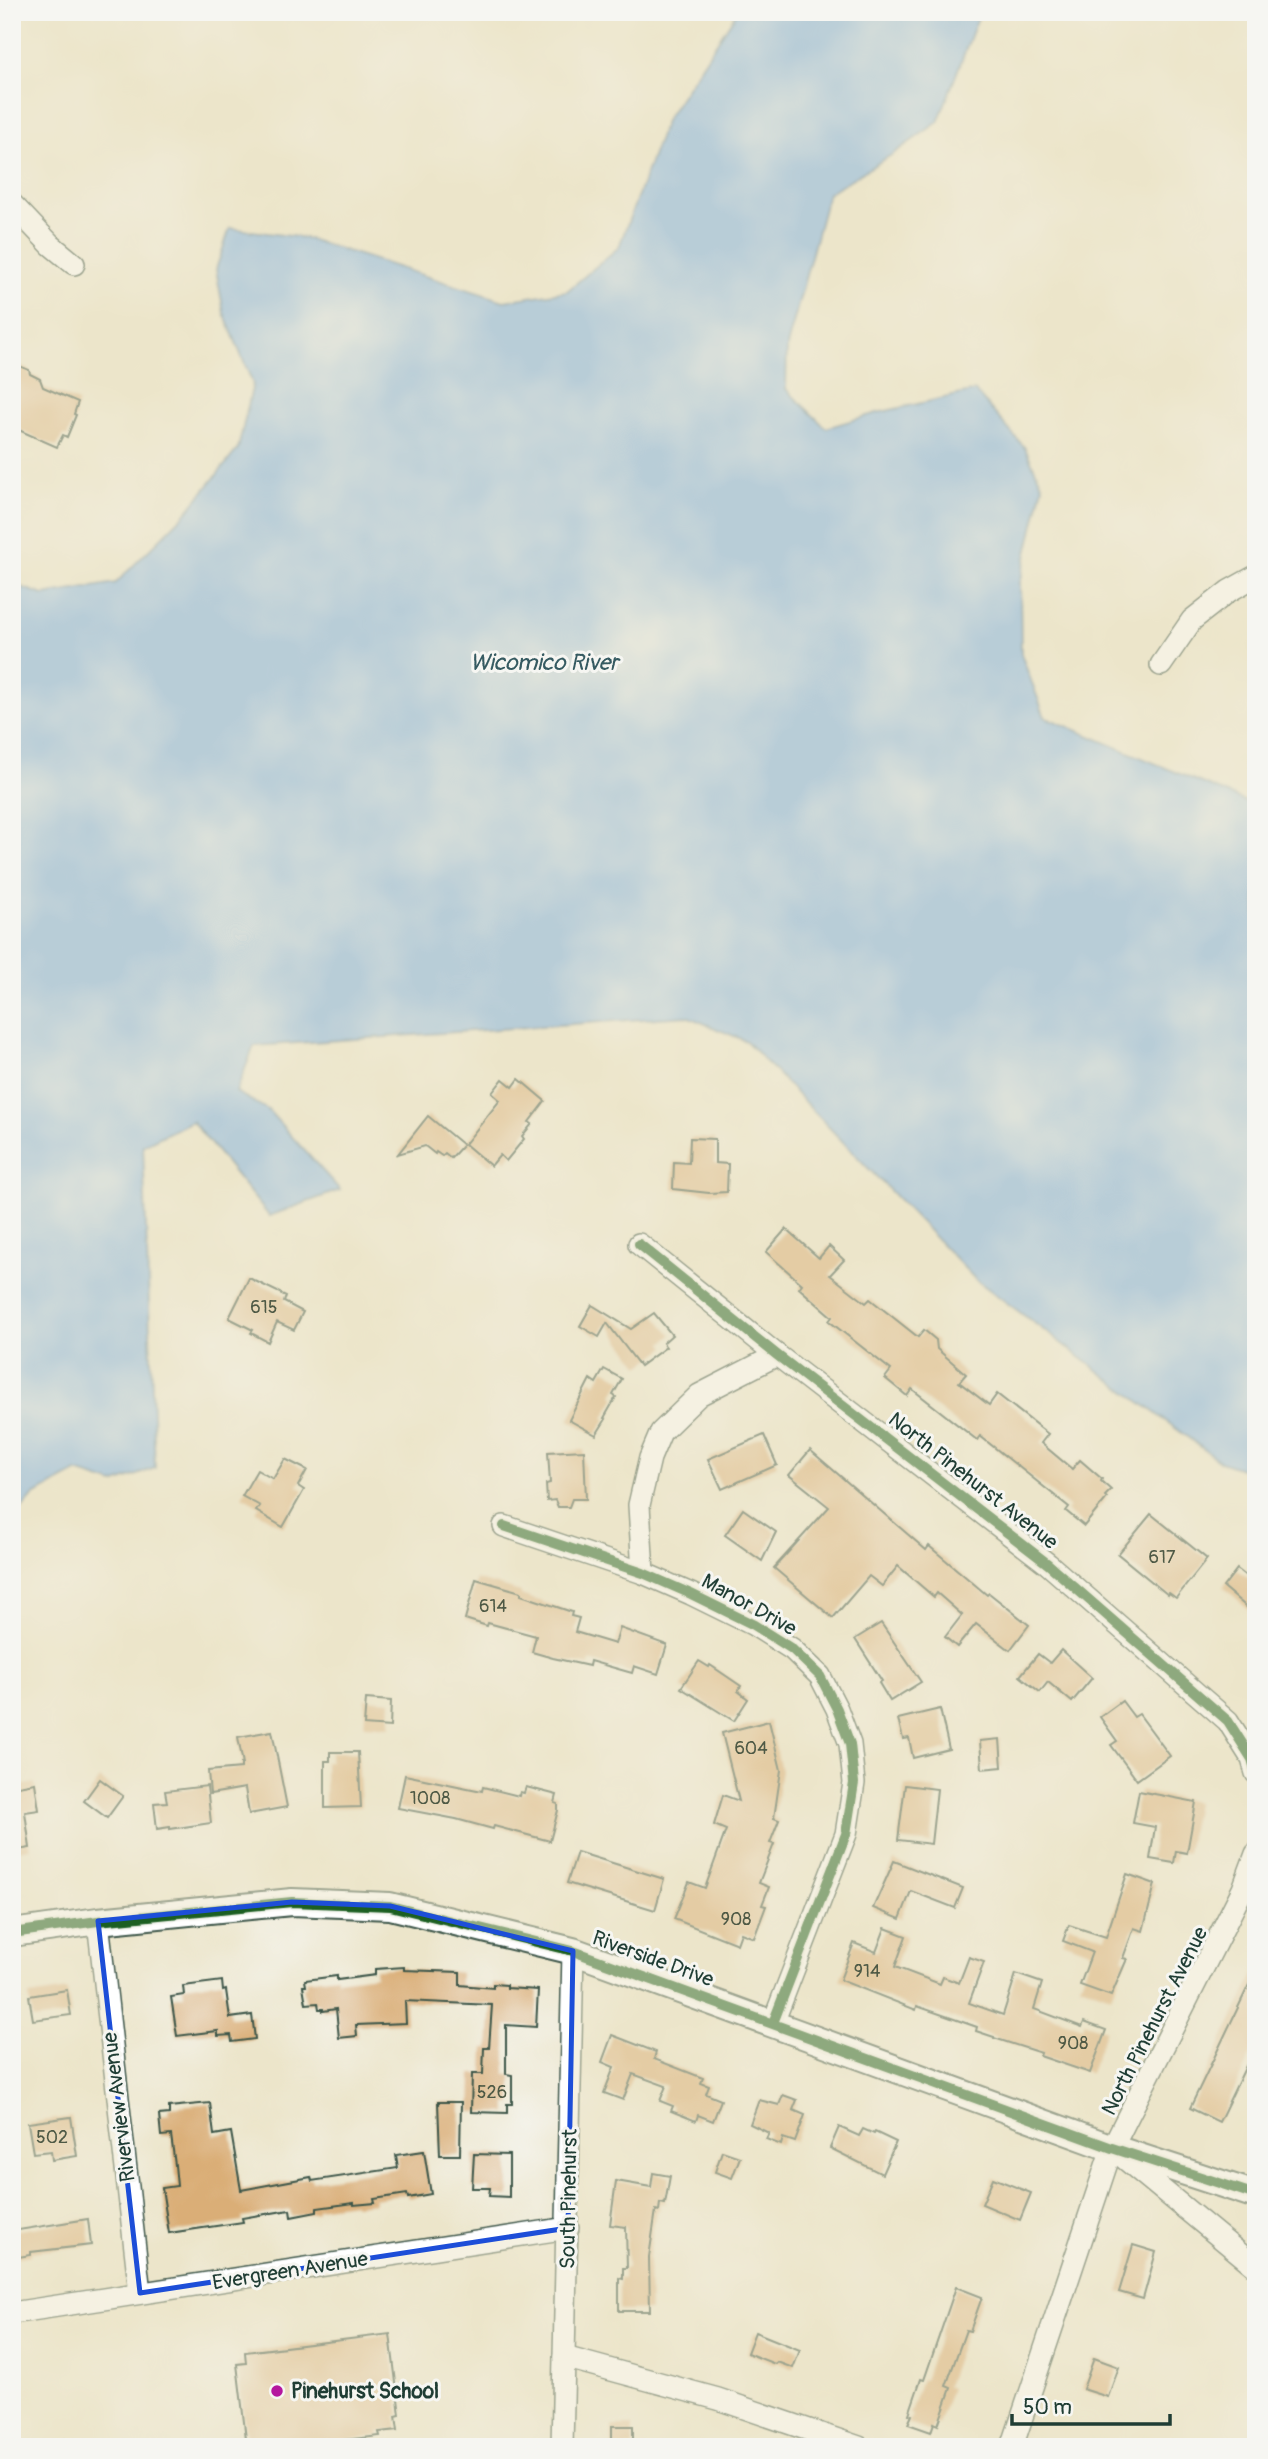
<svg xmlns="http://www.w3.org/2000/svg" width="1268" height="2459" font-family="Pangolin,sans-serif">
<rect width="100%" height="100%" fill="#f6f6f2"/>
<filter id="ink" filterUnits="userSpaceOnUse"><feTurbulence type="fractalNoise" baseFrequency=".0143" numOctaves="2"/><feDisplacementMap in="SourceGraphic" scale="14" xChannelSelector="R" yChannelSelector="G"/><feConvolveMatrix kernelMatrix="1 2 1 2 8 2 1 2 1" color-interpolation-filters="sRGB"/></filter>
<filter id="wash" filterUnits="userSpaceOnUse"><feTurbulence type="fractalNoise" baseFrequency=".00686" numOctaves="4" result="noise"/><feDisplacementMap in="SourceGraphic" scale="28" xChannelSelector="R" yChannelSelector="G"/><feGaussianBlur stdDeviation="1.57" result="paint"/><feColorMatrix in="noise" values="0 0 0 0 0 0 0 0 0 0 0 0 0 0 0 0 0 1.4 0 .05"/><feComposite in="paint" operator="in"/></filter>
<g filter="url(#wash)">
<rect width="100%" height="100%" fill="#ece5ca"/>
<!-- water -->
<polygon fill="#78afe7" stroke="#4c768e" stroke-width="2" points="737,12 980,12 938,122 893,154 828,193 787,346 786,389 826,428 877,413 975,391 1025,448 1043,486 1020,583 1021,654 1045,717 1256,806 1256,1474 1221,1462 975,1279 746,1041 687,1016 254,1046 236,1092 268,1110 340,1190 269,1216 192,1121 143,1145 155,1468 114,1484 77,1472 34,1495 12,1520 12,584 44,595 116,583 185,514 238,449 253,384 224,313 216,269 230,228 305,238 504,301 567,291 619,247 666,119"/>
<g id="blocks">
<!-- building -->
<g fill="#daae77">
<polygon points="12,363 29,370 30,374 40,379 43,387 78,402 74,414 76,415 67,437 63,435 57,447 12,427"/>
<polygon points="503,1079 513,1087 519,1079 545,1101 529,1122 532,1124 522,1136 524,1139 506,1161 500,1155 491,1166 465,1144 500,1100 492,1093"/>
<polygon points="428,1116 463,1145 451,1158 445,1153 442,1156 436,1152 435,1154 425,1146 398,1154"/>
<polygon points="690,1138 715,1139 715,1163 728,1164 727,1192 709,1193 673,1189 674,1162 689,1163"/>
<polygon points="786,1229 819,1258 829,1246 844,1260 830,1275 866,1303 870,1299 918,1337 924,1330 936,1340 937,1349 966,1374 959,1382 989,1405 997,1394 1048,1434 1041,1443 1072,1469 1080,1460 1102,1479 1101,1481 1111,1490 1105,1496 1107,1498 1084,1526 1066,1511 1069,1507 980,1436 977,1440 912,1389 907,1396 885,1378 891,1370 829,1321 832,1317 799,1288 802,1284 766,1252"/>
<polygon points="249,1278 286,1296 284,1302 303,1312 294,1330 277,1322 268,1342 251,1333 253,1330 229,1318"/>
<polygon points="592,1305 631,1329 654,1313 672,1335 663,1343 666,1347 640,1366 607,1323 599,1337 580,1326"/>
<polygon points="604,1369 622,1379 613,1395 616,1397 604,1418 606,1419 596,1435 569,1420 590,1379 596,1383"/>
<polygon points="764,1435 777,1465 722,1489 708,1459"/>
<polygon points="584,1450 586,1499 572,1499 569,1507 558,1507 555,1500 547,1501 546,1484 550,1483 548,1452"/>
<polygon points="810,1450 926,1550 929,1546 987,1595 989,1593 1029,1625 1010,1650 976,1624 957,1647 945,1637 962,1615 937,1593 934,1597 898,1566 882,1586 869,1576 833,1618 774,1568 829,1507 789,1475"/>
<polygon points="285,1459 307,1470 298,1486 304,1490 283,1527 256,1511 260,1506 242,1496 257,1470 273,1479"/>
<polygon points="743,1509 776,1532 762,1561 725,1535"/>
<polygon points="1151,1514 1207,1559 1176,1598 1169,1593 1168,1595 1118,1554"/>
<polygon points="1237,1569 1256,1584 1256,1615 1223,1587"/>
<polygon points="476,1579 521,1592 521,1595 572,1612 571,1616 579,1618 575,1632 615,1644 620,1628 667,1645 658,1674 634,1666 632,1673 590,1661 589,1666 553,1658 532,1652 536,1636 488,1623 487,1626 465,1619"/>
<polygon points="881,1623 921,1682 890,1701 879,1683 882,1681 855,1639"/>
<polygon points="1061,1650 1092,1678 1072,1702 1048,1682 1040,1692 1020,1676 1038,1654 1050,1663"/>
<polygon points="699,1661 709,1667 710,1665 741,1686 738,1691 748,1699 734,1721 681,1688"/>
<polygon points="366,1699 391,1701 390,1727 364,1725"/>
<polygon points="1122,1701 1134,1717 1139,1714 1170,1756 1137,1780 1111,1745 1117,1741 1100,1717"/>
<polygon points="940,1709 949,1749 913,1758 909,1738 903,1739 898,1719"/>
<polygon points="769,1721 781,1770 774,1818 779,1820 770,1843 774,1844 759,1883 769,1887 762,1905 766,1906 754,1938 741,1933 737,1944 674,1919 689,1882 705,1888 726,1830 714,1825 723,1795 739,1801 722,1733"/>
<polygon points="272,1731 287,1807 249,1814 245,1788 210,1794 208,1771 241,1768 241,1764 243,1764 238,1737"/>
<polygon points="1000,1739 1002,1767 982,1769 980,1741"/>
<polygon points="330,1752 358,1752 361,1807 325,1808 325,1761 330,1761"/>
<polygon points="405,1775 482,1791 483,1787 519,1796 520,1792 524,1793 526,1787 557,1795 555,1803 558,1804 558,1810 550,1841 494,1826 493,1829 456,1819 398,1808"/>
<polygon points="100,1779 123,1796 107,1818 84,1801"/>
<polygon points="35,1783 39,1810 25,1812 30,1848 12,1851 12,1787"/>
<polygon points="905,1785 937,1789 931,1844 898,1840"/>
<polygon points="207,1786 211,1823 170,1829 170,1827 157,1829 154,1803 167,1802 165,1791"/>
<polygon points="1139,1791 1196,1802 1187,1853 1176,1851 1174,1863 1150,1859 1155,1827 1133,1823"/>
<polygon points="577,1852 664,1879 655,1910 567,1883"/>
<polygon points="894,1861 963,1888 955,1908 911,1891 900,1919 873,1908"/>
<polygon points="1127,1874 1155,1884 1143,1931 1134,1928 1123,1958 1127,1959 1111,1996 1080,1985 1092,1952 1063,1941 1069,1925 1106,1937"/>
<polygon points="885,1928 906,1936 895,1967 940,1984 943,1977 959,1983 969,1957 984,1962 969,2003 1003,2015 1016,1974 1042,1983 1034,2009 1082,2027 1084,2022 1106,2030 1090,2073 1040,2056 1041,2053 994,2038 994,2037 976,2031 977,2027 917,2006 916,2010 840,1980 854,1943 876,1952"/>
<polygon points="404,1967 404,1970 460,1972 460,1985 493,1988 493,1984 507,1985 507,1988 538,1990 536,2027 506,2025 506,2074 512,2075 512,2104 507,2104 507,2113 471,2112 472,2074 483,2074 484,2048 489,2048 492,2005 405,2001 406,2023 356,2025 357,2036 339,2038 336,2009 323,2011 323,2009 319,2009 318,2003 306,2004 303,1986 306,1986 305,1980 337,1976 337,1980 375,1975 375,1969"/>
<polygon points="1256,1970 1256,2045 1219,2122 1190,2108"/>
<polygon points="222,1981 223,1991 226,1990 230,2018 252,2015 255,2039 232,2042 231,2035 218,2036 218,2031 177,2036 171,1997 184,1995 183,1986"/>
<polygon points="67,1990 71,2015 33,2020 29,1996"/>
<polygon points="612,2035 656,2052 654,2059 703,2078 701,2083 709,2086 706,2094 721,2100 713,2121 698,2115 696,2121 671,2111 673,2106 660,2101 666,2086 633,2074 623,2100 604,2093 614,2067 602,2062"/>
<polygon points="783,2095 797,2100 793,2110 805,2115 795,2142 783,2138 781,2145 766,2139 769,2133 750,2124 759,2100 779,2105"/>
<polygon points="438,2102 461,2102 460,2155 440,2155"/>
<polygon points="210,2103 214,2135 231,2132 241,2190 311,2177 312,2181 398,2168 396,2155 424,2151 431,2194 408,2198 407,2194 374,2199 375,2203 354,2205 354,2203 317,2208 317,2212 291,2217 290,2210 242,2218 243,2222 169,2233 162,2188 177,2186 175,2165 171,2135 161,2136 159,2115 169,2114 169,2107"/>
<polygon points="71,2117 77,2156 52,2160 51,2151 33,2153 28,2123"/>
<polygon points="839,2127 859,2136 863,2129 874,2134 875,2132 896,2142 882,2174 830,2148"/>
<polygon points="722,2151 740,2157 732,2178 715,2172"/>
<polygon points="474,2154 509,2155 509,2197 489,2196 490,2188 472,2188"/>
<polygon points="653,2173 670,2176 665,2204 660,2203 659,2211 656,2210 649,2257 650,2311 619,2311 619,2278 623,2279 623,2268 627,2268 626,2227 610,2225 616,2181 651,2187"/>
<polygon points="993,2178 1031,2193 1020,2220 982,2204"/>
<polygon points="88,2219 91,2245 31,2252 31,2255 12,2258 12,2231"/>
<polygon points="1133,2245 1156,2252 1143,2299 1119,2292"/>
<polygon points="956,2287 982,2297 970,2331 966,2330 946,2386 951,2388 938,2425 934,2423 931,2432 908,2424 912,2415 909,2414 921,2379 924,2380"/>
<polygon points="755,2332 800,2350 793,2368 777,2362 775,2364 747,2353"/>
<polygon points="390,2334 400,2415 396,2416 398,2430 379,2432 380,2436 336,2441 336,2447 247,2447 237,2364 246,2363 245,2352"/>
<polygon points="1094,2358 1119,2367 1108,2397 1083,2389"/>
<rect x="612" y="2426" width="21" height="21"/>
</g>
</g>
</g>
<g filter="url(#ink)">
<use href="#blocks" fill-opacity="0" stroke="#3e564a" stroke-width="2"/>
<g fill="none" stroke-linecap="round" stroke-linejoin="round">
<!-- minor casing -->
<g stroke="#3e564a" stroke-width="24">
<g id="minor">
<polyline points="12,204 51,245 74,264"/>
<polyline points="1161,665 1192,620 1229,591 1256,576"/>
<polyline points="639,1244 777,1355 1048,1564 1228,1721 1252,1759 1256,1773"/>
<polyline points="504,1526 643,1573 691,1594 754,1625 792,1649 820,1676 837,1709 850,1744 854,1783 846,1834 773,2023"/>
<polyline points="643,1573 639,1505 650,1458 661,1432 699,1395 777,1355"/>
<polyline points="98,1921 140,2293"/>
<polyline points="1119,2154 1256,2267"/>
<polyline points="12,2313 568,2228"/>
<polyline points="564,2357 718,2399 859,2447"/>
<polyline points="562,2447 573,1951"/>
<polyline points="1012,2447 1112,2148 1243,1889 1256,1854"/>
</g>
</g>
<!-- tertiary casing -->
<g stroke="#3e564a" stroke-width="30">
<polyline id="tertiary" points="12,1933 98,1921 292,1902 390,1906 573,1951 1112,2148 1256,2195"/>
</g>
<!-- minor -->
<use href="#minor" stroke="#fff" stroke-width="21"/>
<!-- tertiary -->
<use href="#tertiary" stroke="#fff" stroke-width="26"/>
<!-- cycleway casing -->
<g stroke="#f6f6f2" stroke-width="15">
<g id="cycleway">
<polyline points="639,1244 777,1355 1048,1564 1228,1721 1252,1759 1256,1773"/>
<polyline points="504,1526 643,1573 691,1594 754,1625 792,1649 820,1676 837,1709 850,1744 854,1783 846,1834 773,2023"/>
<polyline points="12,1933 98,1921 292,1902 390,1906 573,1951 1112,2148 1256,2195"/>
</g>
</g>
<!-- cycleway -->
<use href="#cycleway" stroke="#1b5e20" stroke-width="10"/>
</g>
</g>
<!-- marked area -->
<path d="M0 0H1268V2459H0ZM292,1902L390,1906L573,1951L568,2228L140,2293L98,1921Z" fill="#ece5ca" fill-opacity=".55" fill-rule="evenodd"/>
<path fill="none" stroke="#1d4ed8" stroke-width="5" stroke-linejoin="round" d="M292,1902L390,1906L573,1951L568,2228L140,2293L98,1921Z"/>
<!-- markers -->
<circle fill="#b5179e" stroke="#f6f6f2" stroke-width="2.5" cx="277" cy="2391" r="7"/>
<g text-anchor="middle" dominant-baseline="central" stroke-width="6" stroke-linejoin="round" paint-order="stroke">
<!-- number labels -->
<g font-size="18" fill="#4e5945">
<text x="264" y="1307">615</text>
<text x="1162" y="1557">617</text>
<text x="493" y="1606">614</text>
<text x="751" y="1748">604</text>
<text x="430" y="1798">1008</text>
<text x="736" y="1919">908</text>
<text x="867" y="1971">914</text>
<text x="1073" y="2043">908</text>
<text x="492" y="2092">526</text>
<text x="52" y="2137">502</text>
</g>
<!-- street labels -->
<g font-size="21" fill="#1f3d34" stroke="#f6f6f2">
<text transform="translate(973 1481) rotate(38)">North Pinehurst Avenue</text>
<text transform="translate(749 1605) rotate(29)">Manor Drive</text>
<text transform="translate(653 1959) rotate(20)">Riverside Drive</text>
<text transform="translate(1155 2021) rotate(-63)">North Pinehurst Avenue</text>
<text transform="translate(119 2107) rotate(-97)">Riverview Avenue</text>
<text transform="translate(569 2199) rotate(-89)">South Pinehurst</text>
<text transform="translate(290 2271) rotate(-9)">Evergreen Avenue</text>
</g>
<!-- poi labels -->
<g font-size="21" font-weight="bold" fill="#1f3d34" stroke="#f6f6f2" text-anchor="start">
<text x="291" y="2391">Pinehurst School</text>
</g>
<!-- water labels -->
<g font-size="23" font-style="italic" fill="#355a61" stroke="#f6f6f2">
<text x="544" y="662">Wicomico River</text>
</g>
</g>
<!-- margin -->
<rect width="1268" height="2459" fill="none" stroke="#f6f6f2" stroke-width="42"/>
<!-- scale -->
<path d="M1012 2414v10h158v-10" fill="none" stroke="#1f3d34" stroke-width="3.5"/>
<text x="1023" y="2414" font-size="21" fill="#1f3d34" stroke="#f6f6f2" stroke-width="5" paint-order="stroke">50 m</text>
</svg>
